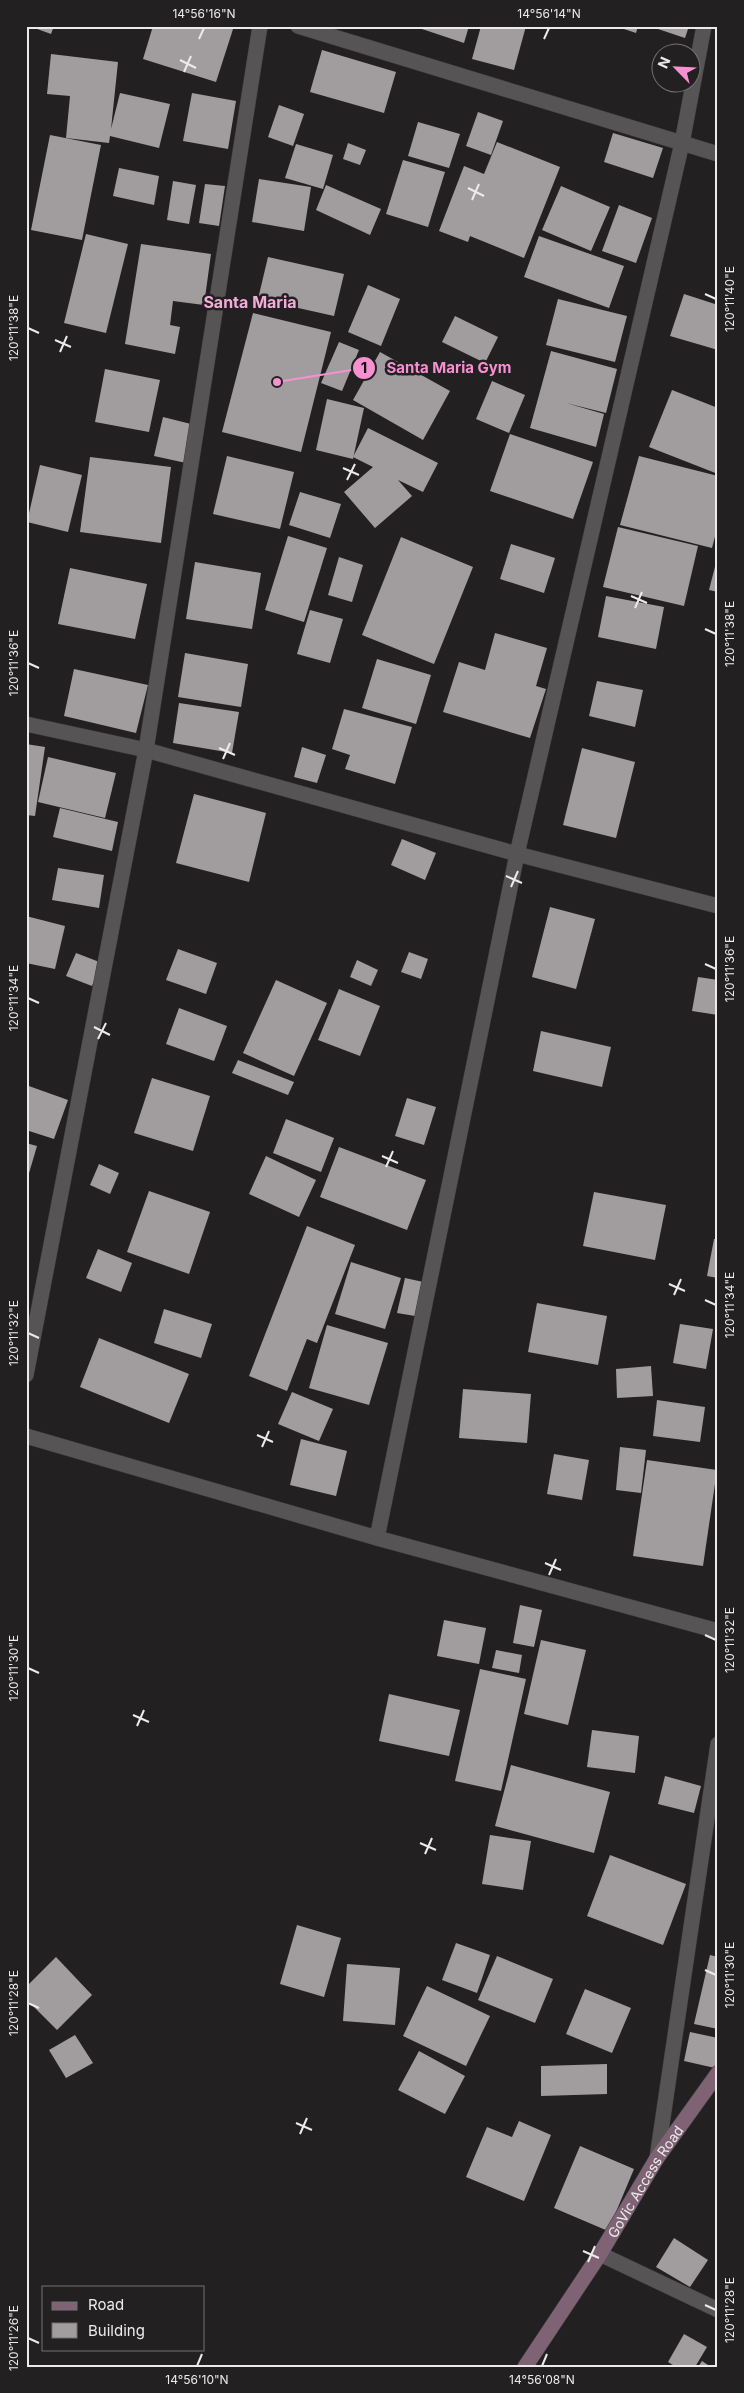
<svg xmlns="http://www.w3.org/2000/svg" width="744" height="2393" font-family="Inter,sans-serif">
<rect width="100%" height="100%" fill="#232022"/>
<!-- building -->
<g fill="#a19d9f">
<polygon points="29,26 54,26 51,34"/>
<polygon points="153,26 234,26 216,82 143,59"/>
<polygon points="413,26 469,26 464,43"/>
<polygon points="481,26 526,26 514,70 472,59"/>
<polygon points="615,26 638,26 636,33"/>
<polygon points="649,26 689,26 685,38"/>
<polygon points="322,50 396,72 384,113 310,92"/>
<polygon points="51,54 118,62 111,129 120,93 170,104 159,148 110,136 109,143 66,138 70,96 47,94"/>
<polygon points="192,93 236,101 228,149 183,141"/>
<polygon points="279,105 304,114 293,146 268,137"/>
<polygon points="478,112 503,121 491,155 466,146"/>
<polygon points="418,122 460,134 449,168 408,156"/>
<polygon points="613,133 663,148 653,178 604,162"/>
<polygon points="50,135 101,145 82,240 31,230"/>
<polygon points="497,142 560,167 524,258 470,236 468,242 439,231 464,166 484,174"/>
<polygon points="348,143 366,150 360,165 343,159"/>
<polygon points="296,144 333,155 323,189 285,178"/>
<polygon points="403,160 445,172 428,227 386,214"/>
<polygon points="119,168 159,176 154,205 113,196"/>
<polygon points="259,179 311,187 304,231 252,222"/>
<polygon points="173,181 196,185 189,224 167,220"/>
<polygon points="205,184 225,186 219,226 199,223"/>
<polygon points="326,185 381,209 370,235 316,210"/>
<polygon points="561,186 610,207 591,251 542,230"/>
<polygon points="619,205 652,218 636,263 602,251"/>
<polygon points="86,234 128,244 106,333 64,323"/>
<polygon points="539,236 624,266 609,308 524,277"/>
<polygon points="141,244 211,254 204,305 173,301 170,325 180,327 175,354 125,344"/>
<polygon points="268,257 344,274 334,316 258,299"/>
<polygon points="368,285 400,299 381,346 348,332"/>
<polygon points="684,294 718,305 718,350 670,336"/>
<polygon points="558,299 627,316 615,362 546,345"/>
<polygon points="253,313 331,332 301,452 222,432"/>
<polygon points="455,316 498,337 485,363 442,342"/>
<polygon points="339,342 359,350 342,391 321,383"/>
<polygon points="551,351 617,369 606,413 566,403 604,414 596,447 530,428"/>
<polygon points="380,352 450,391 423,440 353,400"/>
<polygon points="105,369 160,380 149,432 95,422"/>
<polygon points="492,381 525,395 509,433 476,419"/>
<polygon points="672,390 718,408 718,474 649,447"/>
<polygon points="327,399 364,408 353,459 316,450"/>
<polygon points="163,417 195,425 186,463 154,456"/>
<polygon points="368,428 438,463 423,492 398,480 412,496 375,528 344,492 373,467 353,457"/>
<polygon points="510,434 593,462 573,519 490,491"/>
<polygon points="227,456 294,472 280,529 213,514"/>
<polygon points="639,456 718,476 718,525 712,548 620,525"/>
<polygon points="90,457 171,467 161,543 80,532"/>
<polygon points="40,465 82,475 68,532 27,522"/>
<polygon points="300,492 341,504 330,538 289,525"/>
<polygon points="618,527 698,546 684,606 603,587"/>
<polygon points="288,536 327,548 304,622 265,610"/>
<polygon points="401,537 473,567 434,664 362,635"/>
<polygon points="511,544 555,558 544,593 500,579"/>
<polygon points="339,557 363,565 352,602 328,595"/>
<polygon points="717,559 718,559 718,592 709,590"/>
<polygon points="195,562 261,573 252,629 186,619"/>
<polygon points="70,568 147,584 135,639 58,624"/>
<polygon points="606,596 664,607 656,649 598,637"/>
<polygon points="310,610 343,619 330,663 297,654"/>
<polygon points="495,633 547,648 536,686 546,689 530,738 443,712 459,662 485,670"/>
<polygon points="185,653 248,664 241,707 178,697"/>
<polygon points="377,659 431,675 416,724 362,708"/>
<polygon points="74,669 148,685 136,733 64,716"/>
<polygon points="597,681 643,690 635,727 589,716"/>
<polygon points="179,703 239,712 232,753 173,743"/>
<polygon points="344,709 412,727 395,784 345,769 350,755 332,749"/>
<polygon points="26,744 45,747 35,816 26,815"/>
<polygon points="302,747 326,755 317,783 294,777"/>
<polygon points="582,748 635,762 616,838 563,825"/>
<polygon points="48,757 116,773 105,818 38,802"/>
<polygon points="194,794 266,813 249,882 176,863"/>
<polygon points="60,808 118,822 112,851 53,837"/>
<polygon points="402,839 436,853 425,880 391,865"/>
<polygon points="58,868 104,875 99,908 52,900"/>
<polygon points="550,907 595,919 576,989 532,977"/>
<polygon points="26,916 65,926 55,969 26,963"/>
<polygon points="178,949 217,963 206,994 166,980"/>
<polygon points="409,952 428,959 421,979 401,972"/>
<polygon points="76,953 102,963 92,986 66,976"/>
<polygon points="357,960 378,970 371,986 350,977"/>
<polygon points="698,977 718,980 718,1015 692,1011"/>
<polygon points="276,980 327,1003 294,1076 243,1053"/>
<polygon points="339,989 380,1006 360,1056 318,1040"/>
<polygon points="179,1008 227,1026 214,1061 166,1044"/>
<polygon points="541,1031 611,1047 602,1087 533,1071"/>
<polygon points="238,1060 294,1082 288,1095 232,1073"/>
<polygon points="152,1078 210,1096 193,1151 134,1133"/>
<polygon points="26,1085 68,1100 54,1139 26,1130"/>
<polygon points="407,1098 436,1107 424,1145 395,1136"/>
<polygon points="286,1119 334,1138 321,1172 273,1153"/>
<polygon points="26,1143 37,1146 27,1180 26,1179"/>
<polygon points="339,1147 426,1180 407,1230 320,1197"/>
<polygon points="266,1156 316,1180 299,1217 249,1194"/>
<polygon points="99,1164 119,1173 110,1194 90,1185"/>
<polygon points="149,1191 210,1212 189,1274 127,1252"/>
<polygon points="594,1192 666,1205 655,1260 583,1246"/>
<polygon points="307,1226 355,1245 317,1343 307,1339 287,1391 249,1376"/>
<polygon points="714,1239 718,1239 718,1278 707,1276"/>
<polygon points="98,1249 132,1263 121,1292 86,1278"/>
<polygon points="351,1262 401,1278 385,1329 335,1314"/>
<polygon points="405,1278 428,1283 421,1317 397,1313"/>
<polygon points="537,1303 607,1316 598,1365 528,1352"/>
<polygon points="164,1309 212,1324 201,1358 154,1343"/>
<polygon points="680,1324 713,1329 706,1369 673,1363"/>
<polygon points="327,1325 388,1343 369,1405 309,1388"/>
<polygon points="99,1338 189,1374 169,1423 80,1387"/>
<polygon points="651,1366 653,1396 617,1398 616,1369"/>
<polygon points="463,1389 531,1394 527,1443 459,1438"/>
<polygon points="292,1392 333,1409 319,1441 278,1424"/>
<polygon points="657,1400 705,1407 700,1442 653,1436"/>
<polygon points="301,1439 347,1451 336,1496 290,1485"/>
<polygon points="620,1447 646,1450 641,1493 616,1490"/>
<polygon points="554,1454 589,1460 582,1500 547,1494"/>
<polygon points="647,1460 717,1470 703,1566 633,1556"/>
<polygon points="520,1605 542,1610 534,1647 513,1643"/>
<polygon points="444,1620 486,1628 479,1664 437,1656"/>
<polygon points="541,1640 586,1650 568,1725 524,1714"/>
<polygon points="496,1650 522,1655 519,1673 492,1668"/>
<polygon points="480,1669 526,1679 501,1791 455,1781"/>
<polygon points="389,1694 460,1710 449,1756 379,1741"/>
<polygon points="592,1730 639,1736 635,1773 587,1767"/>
<polygon points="511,1765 610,1792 594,1853 495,1826"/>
<polygon points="665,1776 701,1786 694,1813 658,1804"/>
<polygon points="490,1835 531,1841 523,1890 482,1884"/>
<polygon points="610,1855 686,1884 663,1945 587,1916"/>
<polygon points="297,1925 341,1938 324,1997 280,1984"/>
<polygon points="456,1943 490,1955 477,1993 442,1980"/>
<polygon points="710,1955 718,1957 718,2029 694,2024"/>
<polygon points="497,1956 553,1979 535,2023 478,2000"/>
<polygon points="56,1957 92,1995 57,2030 26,1999 26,1987"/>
<polygon points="347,1964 400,1968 395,2025 343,2021"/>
<polygon points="427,1986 490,2016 466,2066 403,2036"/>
<polygon points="585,1989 631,2008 612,2053 566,2034"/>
<polygon points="690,2032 718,2038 715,2068 684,2061"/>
<polygon points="75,2035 93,2063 66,2078 49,2050"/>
<polygon points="419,2051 465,2076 445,2114 398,2090"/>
<polygon points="607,2064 607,2094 541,2096 541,2066"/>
<polygon points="519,2121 551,2135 524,2201 466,2177 487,2127 512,2137"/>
<polygon points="580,2146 634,2169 608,2231 554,2208"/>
<polygon points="674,2238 708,2260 690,2287 656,2267"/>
<polygon points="684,2334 707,2347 695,2367 676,2367 668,2362"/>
<polygon points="702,2361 711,2367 698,2367"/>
</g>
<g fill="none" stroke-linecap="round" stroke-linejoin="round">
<!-- minor casing -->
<g stroke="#3d3b3c" stroke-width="16">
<g id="minor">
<polyline points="298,26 718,154"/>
<polyline points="26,724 146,750 517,854 718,906"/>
<polyline points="26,1375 146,750 260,26"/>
<polyline points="26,1436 377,1538 718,1631"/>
<polyline points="377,1538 517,854 682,143 704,26"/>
<polyline points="600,2254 718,2310"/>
</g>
</g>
<!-- tertiary casing -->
<g stroke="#3d3b3c" stroke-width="16">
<polyline id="tertiary" points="657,2158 718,1744"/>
</g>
<!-- secondary casing -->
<g stroke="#3d3b3c" stroke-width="16">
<g id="secondary">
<path id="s1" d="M525,2367L600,2254L657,2158L718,2073"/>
</g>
</g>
<!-- minor -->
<use href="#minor" stroke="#575456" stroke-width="15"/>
<!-- tertiary -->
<use href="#tertiary" stroke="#575456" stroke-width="15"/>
<!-- secondary -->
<use href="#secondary" stroke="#7f6375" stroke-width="15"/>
</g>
<!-- ticks -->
<path fill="none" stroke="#eceaeb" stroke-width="2" d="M199,39L204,28M544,39L549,28M180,60L196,68M184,72L191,56M468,188L484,196M472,200L479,184M705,294L716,299M28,328L39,333M55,340L71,347M60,352L67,336M343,468L359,475M347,480L355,464M631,596L647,603M635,608L642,592M705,629L716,634M28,663L39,668M219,748L235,755M223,759L230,743M506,876L522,883M511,887L518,871M705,964L716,969M28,998L39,1003M94,1027L110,1035M98,1039L106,1023M382,1156L398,1163M386,1167L393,1151M669,1284L685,1291M674,1295L681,1279M705,1300L716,1305M28,1333L39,1338M257,1435L273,1442M262,1447L269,1431M545,1563L561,1570M549,1575L556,1559M705,1635L716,1640M28,1668L39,1673M133,1715L149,1722M137,1726L144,1710M420,1843L436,1850M425,1854L432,1838M705,1970L716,1975M28,2003L39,2008M296,2123L312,2130M300,2134L307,2118M583,2251L599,2258M588,2262L595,2246M705,2305L716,2310M28,2338L39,2343M197,2366L202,2354M542,2366L547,2354"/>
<g text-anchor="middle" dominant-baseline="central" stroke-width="5" stroke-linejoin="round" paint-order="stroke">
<!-- street labels -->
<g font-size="14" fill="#eceaeb" stroke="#232022">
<text stroke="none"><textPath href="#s1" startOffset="221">GoVic Access Road</textPath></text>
</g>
<!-- quarter labels -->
<g font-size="16" font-weight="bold" fill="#f4acd8" stroke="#232022">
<text x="250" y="302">Santa Maria</text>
</g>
</g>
<!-- callouts -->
<path fill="none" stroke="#f690d1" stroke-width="2" d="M277 382L364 368"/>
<g fill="#f690d1" stroke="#232022" stroke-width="2">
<circle cx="277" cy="382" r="5"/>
<circle cx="364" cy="368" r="12"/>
</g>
<g font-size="15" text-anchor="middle" font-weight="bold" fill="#111">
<text x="364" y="373">1</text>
</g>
<g font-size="15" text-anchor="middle" font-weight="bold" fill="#f690d1" stroke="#232022" stroke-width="5" stroke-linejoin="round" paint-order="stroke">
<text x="449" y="373">Santa Maria Gym</text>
</g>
<!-- border -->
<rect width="744" height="2393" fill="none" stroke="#232022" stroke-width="55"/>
<!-- legend -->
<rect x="42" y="2286" width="162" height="65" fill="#232022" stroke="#737172"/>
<rect x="52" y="2302" width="25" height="8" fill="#7f6375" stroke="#737172"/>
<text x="88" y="2310" font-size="15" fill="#eceaeb">Road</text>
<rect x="52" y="2323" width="25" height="15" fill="#a19d9f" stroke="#737172"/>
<text x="88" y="2336" font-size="15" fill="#eceaeb">Building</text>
<!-- north arrow -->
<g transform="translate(676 68) rotate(294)"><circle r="24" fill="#232022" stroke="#737172"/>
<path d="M0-4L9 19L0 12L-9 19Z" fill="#f690d1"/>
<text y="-8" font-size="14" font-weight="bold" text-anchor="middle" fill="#eceaeb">N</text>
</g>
<rect x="28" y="28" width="688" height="2338" fill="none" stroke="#eceaeb" stroke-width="2"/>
<g font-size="12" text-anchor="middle" fill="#eceaeb">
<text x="204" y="18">14°56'16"N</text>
<text x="549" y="18">14°56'14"N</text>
<text transform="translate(730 299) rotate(-90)" y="4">120°11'40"E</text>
<text transform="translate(14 328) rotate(-90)" y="4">120°11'38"E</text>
<text transform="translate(730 634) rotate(-90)" y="4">120°11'38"E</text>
<text transform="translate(14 663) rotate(-90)" y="4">120°11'36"E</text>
<text transform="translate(730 969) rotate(-90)" y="4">120°11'36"E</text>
<text transform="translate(14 998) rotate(-90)" y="4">120°11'34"E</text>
<text transform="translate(730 1305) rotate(-90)" y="4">120°11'34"E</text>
<text transform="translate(14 1333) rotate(-90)" y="4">120°11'32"E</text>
<text transform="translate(730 1640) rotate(-90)" y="4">120°11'32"E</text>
<text transform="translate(14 1668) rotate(-90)" y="4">120°11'30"E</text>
<text transform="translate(730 1975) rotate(-90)" y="4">120°11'30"E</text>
<text transform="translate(14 2003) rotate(-90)" y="4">120°11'28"E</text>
<text transform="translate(730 2310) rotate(-90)" y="4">120°11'28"E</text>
<text transform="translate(14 2338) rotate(-90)" y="4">120°11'26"E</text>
<text x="197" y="2384">14°56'10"N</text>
<text x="542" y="2384">14°56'08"N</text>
</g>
</svg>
